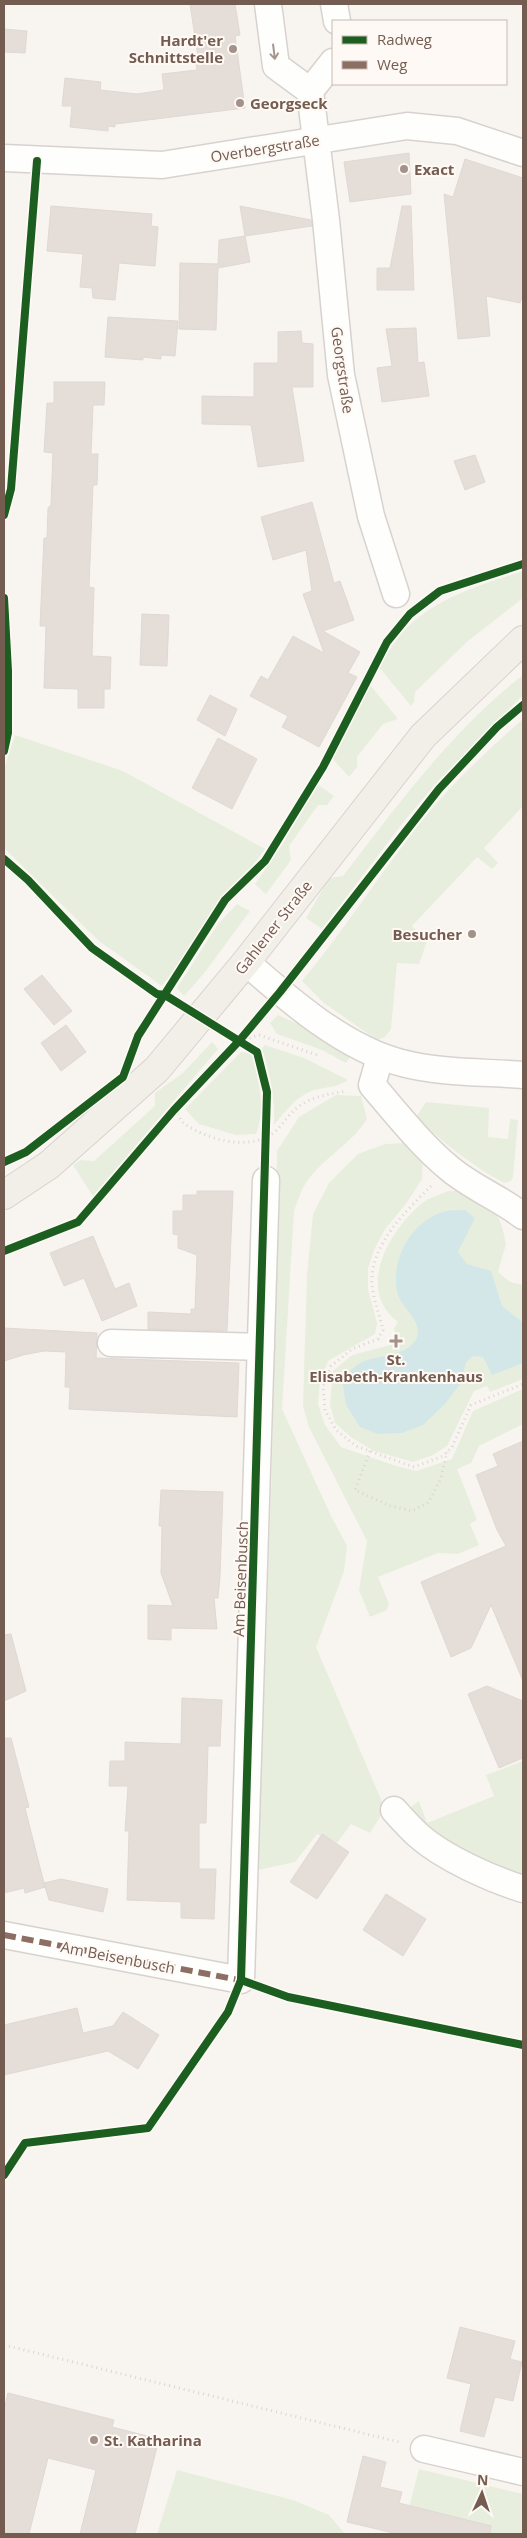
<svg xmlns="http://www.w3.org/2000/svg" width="527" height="2538" font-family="'Open Sans',sans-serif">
<rect width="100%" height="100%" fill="#f8f5f1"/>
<!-- green -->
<g fill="#e7eedd">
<path d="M523,571V598L468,641L415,692L414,702L411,706L379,667C385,658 391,647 398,638C429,599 478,586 523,571Z"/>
<path d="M523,675V695L439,780L405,820L322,929L306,918L329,878L343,876C397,806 452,730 523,675Z"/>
<polygon points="370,685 398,719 383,724 357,757 357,767 349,777 332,758"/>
<path d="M523,719V806L484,848L498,863L492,869L477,857L412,926L427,941L419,964L397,963L391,1029L385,1037L377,1040L324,1003L302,981C344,930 380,874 421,822C451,784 487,751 523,719Z"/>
<polygon points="15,735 123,771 265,849 162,986 99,941 4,848 4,769"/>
<polygon points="317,784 334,796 327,805 318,805 289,846 291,860 266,894 255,884 282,845"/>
<polygon points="237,904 250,911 205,972 184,996 177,988 218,924"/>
<polygon points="278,1015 309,1029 351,1056 346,1063 322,1050 277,1034 270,1023"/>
<polygon points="212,1042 218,1049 93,1196 73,1165 81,1160 94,1161 155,1106 155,1093 183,1073"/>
<path d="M265,1045L304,1058L348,1080C339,1087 326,1087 315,1090C297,1095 285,1112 274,1125C275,1098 270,1074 262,1048Z"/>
<path d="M241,1052L251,1053C259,1079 266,1108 256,1134L236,1135L199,1124L185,1109Z"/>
<path d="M336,1095L361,1096L367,1119C351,1145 320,1159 304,1186C300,1193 297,1203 294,1211L282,1409L331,1516L347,1546L344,1571L316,1647L385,1809L370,1833L351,1824L337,1843L317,1834L295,1862L258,1870L272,1465L277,1151L299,1117Z"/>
<path d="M426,1102L489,1108L488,1137L508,1139L510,1119L518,1120L513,1177L511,1181L504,1183C471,1165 443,1143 416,1117Z"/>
<polygon points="406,1143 423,1160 422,1179 406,1204 385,1229 374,1250 368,1268 368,1289 377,1323 375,1334 328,1361 320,1382 318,1404 325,1425 341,1447 393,1465 416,1471 452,1459 473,1411 523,1389 523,1424 479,1446 471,1463 457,1469 477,1520 470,1524 479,1545 458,1554 438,1553 378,1577 389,1604 387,1610 370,1617 359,1590 367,1541 309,1427 303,1406 307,1275 313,1214 329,1183 358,1154 385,1144"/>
<path d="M448,1191H470L490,1200L502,1226L506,1244L498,1272L510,1282L523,1285V1379L490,1392L487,1386L474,1391L447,1446L433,1455L413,1462L374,1451L352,1438L335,1423L330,1405L333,1371L352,1355L398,1343L394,1328L398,1322C355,1290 389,1231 421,1204C428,1198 439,1195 448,1191Z"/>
<polygon points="523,1761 523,1881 453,1850 406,1811 419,1801 427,1823 494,1796 486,1775"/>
<polygon points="419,2469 523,2494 523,2534 402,2534"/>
<polygon points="177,2470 293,2500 329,2515 345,2534 157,2534"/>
</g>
<!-- water -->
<path fill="#d3e7e8" d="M465,1210L475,1218L458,1252L467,1264L491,1271L502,1306L521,1321H523V1363L492,1375L483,1357L473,1356L466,1362L460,1384L445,1404L423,1425L402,1433L378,1434L360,1427L346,1405L342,1379C348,1374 355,1365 362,1362C378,1355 404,1357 415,1341C427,1323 399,1307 397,1291C391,1257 412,1220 446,1211C452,1210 459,1210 465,1210Z"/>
<!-- building -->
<g fill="#e5ded8" stroke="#e0d8d3">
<polygon points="190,4 235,4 240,35 235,36 245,108 115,124 115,127 108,126 108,131 70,127 72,106 62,106 65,78 101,82 100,90 137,94 164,90 162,74 197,70 195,58 198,57"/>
<polygon points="4,29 27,31 25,53 4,52"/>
<polygon points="409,153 411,194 350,202 344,162"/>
<polygon points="465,159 523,178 523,299 521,299 520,303 486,296 490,336 458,339 444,194 453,197"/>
<polygon points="51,206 152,214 151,226 158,227 155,266 119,263 115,300 93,298 92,288 80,287 83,254 47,251"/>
<polygon points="240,206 311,220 312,226 245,236"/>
<polygon points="402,206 411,206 414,290 377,290 377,268 390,268"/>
<polygon points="245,236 250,262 218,268 216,330 179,329 180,263 218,264 219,240"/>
<polygon points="108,317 178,321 175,356 161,355 161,359 143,357 143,360 105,357"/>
<polygon points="416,328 418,363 424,362 429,396 382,402 377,368 392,366 386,329"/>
<polygon points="301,331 302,343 313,344 313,387 292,387 304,461 258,467 251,425 202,424 202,396 254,397 254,363 278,363 278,332"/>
<polygon points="54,382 105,382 104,405 93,405 91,454 98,454 97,485 93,485 89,587 94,588 92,656 111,657 110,689 104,689 104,708 78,708 78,689 44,688 46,626 40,626 44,538 47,538 48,508 51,505 53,453 44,452 47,403 54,403"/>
<polygon points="475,455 485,482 465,490 454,461"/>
<polygon points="312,502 334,583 340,581 354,620 323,631 360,652 348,673 357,677 319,747 282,727 288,716 250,696 261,676 268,680 293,636 324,653 303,594 312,591 306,550 273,560 261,517"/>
<polygon points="142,614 169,615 167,666 140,665"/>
<polygon points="210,695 237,709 225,736 197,720"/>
<polygon points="218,738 257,759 232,809 192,788"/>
<polygon points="42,975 72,1011 54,1025 24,989"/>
<polygon points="66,1025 86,1052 61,1071 41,1043"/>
<polygon points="197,1191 233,1191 227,1331 148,1329 148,1312 191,1314 191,1309 195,1309 197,1255 178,1248 178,1235 173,1234 173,1211 183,1211 183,1195 197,1195"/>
<polygon points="93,1236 115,1289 129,1283 137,1306 102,1321 84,1278 64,1286 50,1253"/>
<polygon points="4,1328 97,1333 96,1358 239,1363 237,1417 69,1409 70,1387 65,1387 66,1352 44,1351 23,1355 4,1361"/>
<polygon points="523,1441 523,1681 491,1605 471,1648 451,1657 421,1582 506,1546 497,1530 476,1475 498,1466 493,1454"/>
<polygon points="161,1490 223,1492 220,1576 218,1598 214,1598 217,1629 171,1628 171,1640 148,1639 148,1605 173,1606 161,1573 162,1526 159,1526"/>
<polygon points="11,1634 26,1691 4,1701 4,1635"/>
<polygon points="487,1686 523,1701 523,1758 499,1768 468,1694"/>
<polygon points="182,1698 222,1700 220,1746 208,1746 206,1823 199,1823 199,1869 216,1869 214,1919 181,1918 181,1902 127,1900 129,1831 125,1831 128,1786 109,1786 110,1761 125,1761 125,1742 181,1744"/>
<polygon points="4,1738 11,1738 29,1807 25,1808 45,1887 25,1893 24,1888 4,1893"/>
<polygon points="322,1834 349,1852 317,1899 290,1882"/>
<polygon points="61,1879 108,1889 103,1912 49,1900 44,1883"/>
<polygon points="386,1894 426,1919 403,1956 363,1930"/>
<polygon points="77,2008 83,2033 113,2026 123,2012 159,2035 138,2069 108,2051 4,2075 4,2025"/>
<polygon points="460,2327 515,2341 510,2359 522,2362 513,2401 495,2397 484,2437 460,2431 471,2384 447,2378"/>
<polygon points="8,2393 114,2420 112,2427 159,2439 135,2534 80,2534 96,2470 48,2458 29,2534 4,2534 4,2410"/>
<polygon points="363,2456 386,2462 380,2487 402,2492 399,2503 491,2526 490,2534 398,2534 347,2522"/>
</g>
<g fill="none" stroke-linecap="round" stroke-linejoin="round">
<!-- minor casing -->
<g stroke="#d8d2ce" stroke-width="29">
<g id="minor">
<polyline points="268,4 276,66 310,91"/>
<polyline points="334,4 337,21"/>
<polyline points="333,62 310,91 326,220 341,375 371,516 396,594"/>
<polyline points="4,158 162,165 407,126 457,131 523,153"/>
<path d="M246,962C289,1000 345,1049 402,1063C439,1073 485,1072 523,1075"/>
<path d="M380,1057L372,1085C395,1112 422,1146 449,1168C471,1187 500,1198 523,1216"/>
<polyline points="111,1343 261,1347"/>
<path d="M394,1810C402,1819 410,1828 419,1836C444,1858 491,1879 523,1889"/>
<polyline points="4,1935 241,1980 266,1180"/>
<polyline points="424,2449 523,2472"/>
</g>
</g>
<!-- major casing -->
<g stroke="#d9d1cd" stroke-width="30">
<polyline id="major" points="4,1195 49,1165 157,1069 246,962 423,736 523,640"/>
</g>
<!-- path -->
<g stroke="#dad5d1" stroke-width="3" stroke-dasharray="1 4" stroke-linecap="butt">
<polyline points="239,1041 257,1052 267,1092 266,1154"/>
<polyline points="240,1041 259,1035 317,1055"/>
<path d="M174,1110C178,1114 181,1122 186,1125C208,1139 242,1149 267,1137C281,1130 285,1117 297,1108C311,1096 330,1094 347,1091"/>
<path d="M431,1186C405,1212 370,1245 372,1284C373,1299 380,1316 383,1330L378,1339L352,1349L331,1366L323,1387L325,1410L336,1430L356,1446L414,1467L443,1456L452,1447L471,1405L523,1384"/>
<polyline points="370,1451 355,1490 390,1506 412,1511 429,1502 441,1478 447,1452"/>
<polyline points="4,2345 399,2442"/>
</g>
<!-- minor -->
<use href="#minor" stroke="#fefefd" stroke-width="26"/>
<!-- major -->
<use href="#major" stroke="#f2eee8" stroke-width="28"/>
<!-- quiet -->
<polyline stroke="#8d6e63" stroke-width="6" stroke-dasharray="12 6" stroke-linecap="butt" points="4,1935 244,1981"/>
<!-- cycleway casing -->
<g stroke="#fef9f4" stroke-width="11">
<g id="cycleway">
<polyline points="4,515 11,489 37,161"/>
<polyline points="4,598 8,671 8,733 4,751"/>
<polyline points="4,859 28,880 92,948 157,994 165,995 257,1052 267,1092 241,1980 228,2012 148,2128 25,2143 4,2175"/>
<polyline points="4,1162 26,1152 123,1077 138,1036 225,900 265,861 323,767 387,642 410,614 440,591 523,564"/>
<polyline points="4,1251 78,1222 174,1110 239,1041 280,992 439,789 497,727 523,705"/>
<polyline points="241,1980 288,1997 523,2045"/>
</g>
</g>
<!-- cycleway -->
<use href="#cycleway" stroke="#1b5e20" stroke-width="8"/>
</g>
<!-- one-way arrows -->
<defs><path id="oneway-shaft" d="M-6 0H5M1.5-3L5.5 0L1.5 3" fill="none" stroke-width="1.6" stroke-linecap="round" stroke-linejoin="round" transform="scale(1.25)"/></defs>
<use stroke="#a5958d" href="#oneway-shaft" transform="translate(274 52) rotate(83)"/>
<!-- markers -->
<g fill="#a39289" stroke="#fef9f4" stroke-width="2">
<circle cx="233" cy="49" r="5"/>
<circle cx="240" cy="103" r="5"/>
<circle cx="404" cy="169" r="5"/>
<circle cx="472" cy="934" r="5"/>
<path d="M393.5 1333.5h5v5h5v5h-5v5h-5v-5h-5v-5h5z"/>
<circle cx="94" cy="2440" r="5"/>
</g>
<g text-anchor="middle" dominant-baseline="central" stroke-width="4" stroke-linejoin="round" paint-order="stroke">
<!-- poi labels -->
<g font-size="15" font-weight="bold" fill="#755c51" stroke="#fef9f4" text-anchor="start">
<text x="223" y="40" text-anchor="end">Hardt'er<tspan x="223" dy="17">Schnittstelle</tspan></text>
<text x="250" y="103">Georgseck</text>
<text x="414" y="169">Exact</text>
<text x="462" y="934" text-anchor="end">Besucher</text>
<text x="396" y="1359" text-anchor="middle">St.<tspan x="396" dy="17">Elisabeth-Krankenhaus</tspan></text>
<text x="104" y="2440">St. Katharina</text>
</g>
<!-- street labels -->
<g font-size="15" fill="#755c51" stroke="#fef9f4">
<text transform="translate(265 148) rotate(-9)">Overbergstraße</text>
<text transform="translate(343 370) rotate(82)">Georgstraße</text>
<text transform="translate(273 927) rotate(-52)">Gahlener Straße</text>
<text transform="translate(240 1579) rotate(-88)">Am Beisenbusch</text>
<text transform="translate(118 1957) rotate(11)">Am Beisenbusch</text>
</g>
</g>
<!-- border -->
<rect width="527" height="2538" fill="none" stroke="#755c51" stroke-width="10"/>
<!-- legend -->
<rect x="332" y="20" width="175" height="65" fill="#fef9f4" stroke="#c7bab3"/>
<rect x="342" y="36" width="25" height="8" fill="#1b5e20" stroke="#c7bab3"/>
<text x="377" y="45" font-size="15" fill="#755c51">Radweg</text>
<rect x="342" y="61" width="25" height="8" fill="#8d6e63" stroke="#c7bab3"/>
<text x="377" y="70" font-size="15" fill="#755c51">Weg</text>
<!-- north arrow -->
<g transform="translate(482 2493) rotate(3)" stroke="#fef9f4" stroke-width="4" paint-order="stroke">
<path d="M0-4L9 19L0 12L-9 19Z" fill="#755c51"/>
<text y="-8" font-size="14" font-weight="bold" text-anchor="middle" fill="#755c51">N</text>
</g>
</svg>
